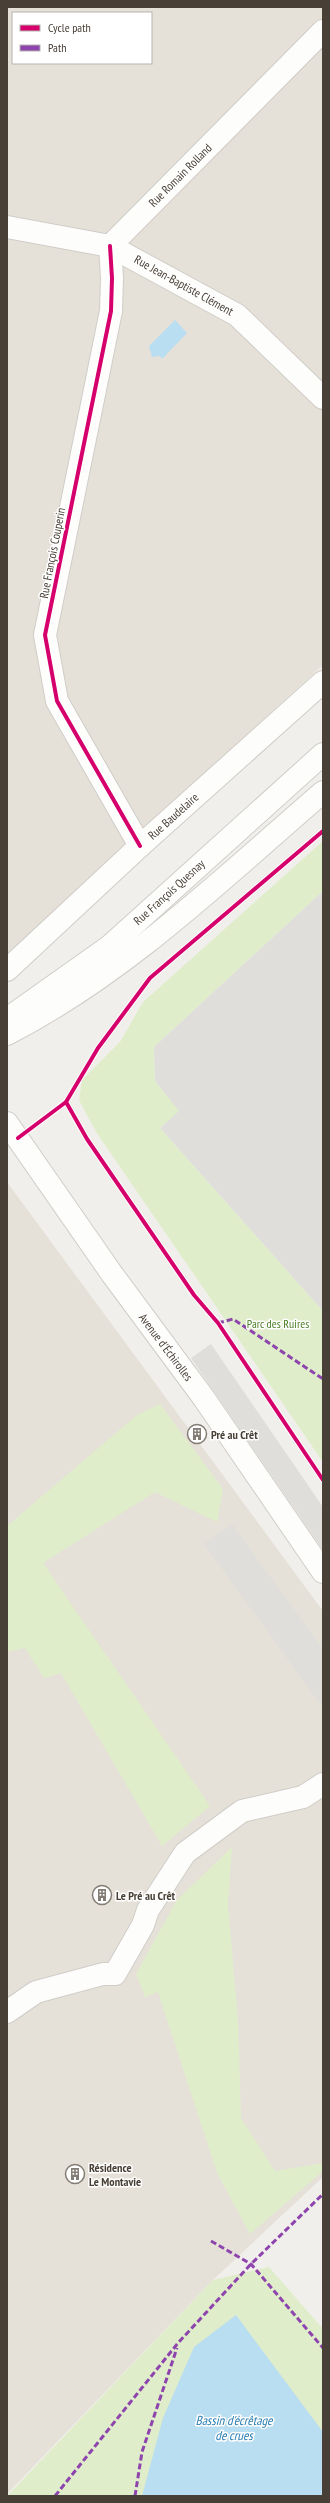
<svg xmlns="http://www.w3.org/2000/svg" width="330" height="2503" font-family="'PT Sans Narrow',sans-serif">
<rect width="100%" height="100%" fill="#f1efeb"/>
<!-- residential -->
<g fill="#e6e1d8" fill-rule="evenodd">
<path d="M7,7H323V665L7,954ZM13,13H151V63H13Z"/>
<polygon points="7,1182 323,1611 323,2177 213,2280 7,2494"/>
</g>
<!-- green -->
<g fill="#dfedca">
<polygon points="323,841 323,891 154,1047 155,1081 180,1111 160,1128 323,1311 323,1462 96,1132 79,1100 82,1080 120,1042 143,1002"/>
<polygon points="160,1404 223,1489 217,1522 155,1492 43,1563 210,1806 162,1846 61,1673 44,1678 25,1648 7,1652 7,1526 137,1415"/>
<polygon points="232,1847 228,1905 238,2020 241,2118 275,2171 323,2163 323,2171 250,2234 217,2173 158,1992 145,1997 136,1974 177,1900"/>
<polygon points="269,2267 323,2329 323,2496 7,2496 213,2280"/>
</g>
<!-- parking -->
<g fill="#e0deda">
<polygon points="323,891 323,1311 160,1128 179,1111 155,1081 154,1047"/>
<polygon points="211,1344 323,1507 323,1550 191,1358"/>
<polygon points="232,1524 323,1649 323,1702 320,1704 204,1544"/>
</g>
<!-- water -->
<g fill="#b9ddf1">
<polygon points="175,320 187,333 162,359 160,356 152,357 149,346"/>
<polygon points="236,2315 323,2432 323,2496 142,2496 163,2418 194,2347"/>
</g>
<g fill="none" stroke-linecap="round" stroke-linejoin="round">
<!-- minor casing -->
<g stroke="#d0cdc8" stroke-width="24">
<g id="minor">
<polyline points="7,227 110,246 323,31"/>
<polyline points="110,246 112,278 111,311 45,635 57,701 140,846"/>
<polyline points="110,246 237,315 323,398"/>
<polyline points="7,970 140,846 323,682"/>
<polyline points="7,1019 110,946 323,754"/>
<path d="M7,1034C126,973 223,878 323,792"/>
<polyline points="7,1123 112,1274 203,1397 323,1572"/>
<polyline points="7,2012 36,1992 103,1974 115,1974 143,1925 148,1910 185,1853 242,1811 303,1797 323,1784"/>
</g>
</g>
<!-- minor -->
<use href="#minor" stroke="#fdfdfc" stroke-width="22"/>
<!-- quiet -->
<g stroke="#8e44ad" stroke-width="3" stroke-dasharray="6 3" stroke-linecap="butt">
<polyline points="218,1323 233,1319 323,1379"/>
<polyline points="211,2241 251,2264 323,2348"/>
<polyline points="55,2496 178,2343 251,2264 323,2194"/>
<polyline points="135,2496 142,2452 177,2348"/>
</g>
<!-- cycleway casing -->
<g stroke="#fff" stroke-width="6">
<g id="cycleway">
<polyline points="110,246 112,278 111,311 45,635 57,701 140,846"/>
<polyline points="66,1102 87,1139 194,1295 218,1323 323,1480"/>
<polyline points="18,1138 66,1102 98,1048 150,978 323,831"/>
</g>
</g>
<!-- cycleway -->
<use href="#cycleway" stroke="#d6006c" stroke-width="4"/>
</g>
<!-- icons -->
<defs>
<g id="building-ring" transform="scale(1)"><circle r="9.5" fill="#fff" stroke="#837d75" stroke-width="1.5"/><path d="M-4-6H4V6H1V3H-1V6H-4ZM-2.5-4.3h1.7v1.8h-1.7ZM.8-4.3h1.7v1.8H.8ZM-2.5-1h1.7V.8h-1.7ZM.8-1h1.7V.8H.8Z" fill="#837d75"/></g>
</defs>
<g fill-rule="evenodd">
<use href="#building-ring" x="197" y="1434"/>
<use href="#building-ring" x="102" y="1895"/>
<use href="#building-ring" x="75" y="2174"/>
</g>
<g text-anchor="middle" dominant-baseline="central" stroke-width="3" stroke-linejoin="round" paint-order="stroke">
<!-- street labels -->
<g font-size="12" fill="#484036" stroke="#fff">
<text transform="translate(180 175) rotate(-45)">Rue Romain Rolland</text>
<text transform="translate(184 285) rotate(29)">Rue Jean-Baptiste Clément</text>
<text transform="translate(52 553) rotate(-79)">Rue François Couperin</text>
<text transform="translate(173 816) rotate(-42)">Rue Baudelaire</text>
<text transform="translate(169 892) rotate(-42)">Rue François Quesnay</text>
<text transform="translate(166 1347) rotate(53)">Avenue d'Échirolles</text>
</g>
<!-- park labels -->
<g font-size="12" fill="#4a7d26" stroke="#fff">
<text x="278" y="1323">Parc des Ruires</text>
</g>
<!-- poi labels -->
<g font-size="12" font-weight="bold" fill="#484036" stroke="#fff" text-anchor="start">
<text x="211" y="1434">Pré au Crêt</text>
<text x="116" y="1895">Le Pré au Crêt</text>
<text x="89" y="2167">Résidence<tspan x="89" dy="14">Le Montavie</tspan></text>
</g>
<!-- water labels -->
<g font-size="13" font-style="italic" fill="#287cb2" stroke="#fff">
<text x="234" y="2420">Bassin d'écrêtage<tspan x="234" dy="15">de crues</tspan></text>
</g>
</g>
<!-- border -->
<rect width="330" height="2503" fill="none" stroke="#484036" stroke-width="16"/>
<!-- legend -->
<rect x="12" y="12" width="140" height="52" fill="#ffffff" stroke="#b6b3af"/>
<rect x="20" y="25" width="20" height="6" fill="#d6006c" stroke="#b6b3af"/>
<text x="48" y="32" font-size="12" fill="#484036">Cycle path</text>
<rect x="20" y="45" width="20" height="6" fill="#8e44ad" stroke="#b6b3af"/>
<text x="48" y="52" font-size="12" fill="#484036">Path</text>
</svg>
